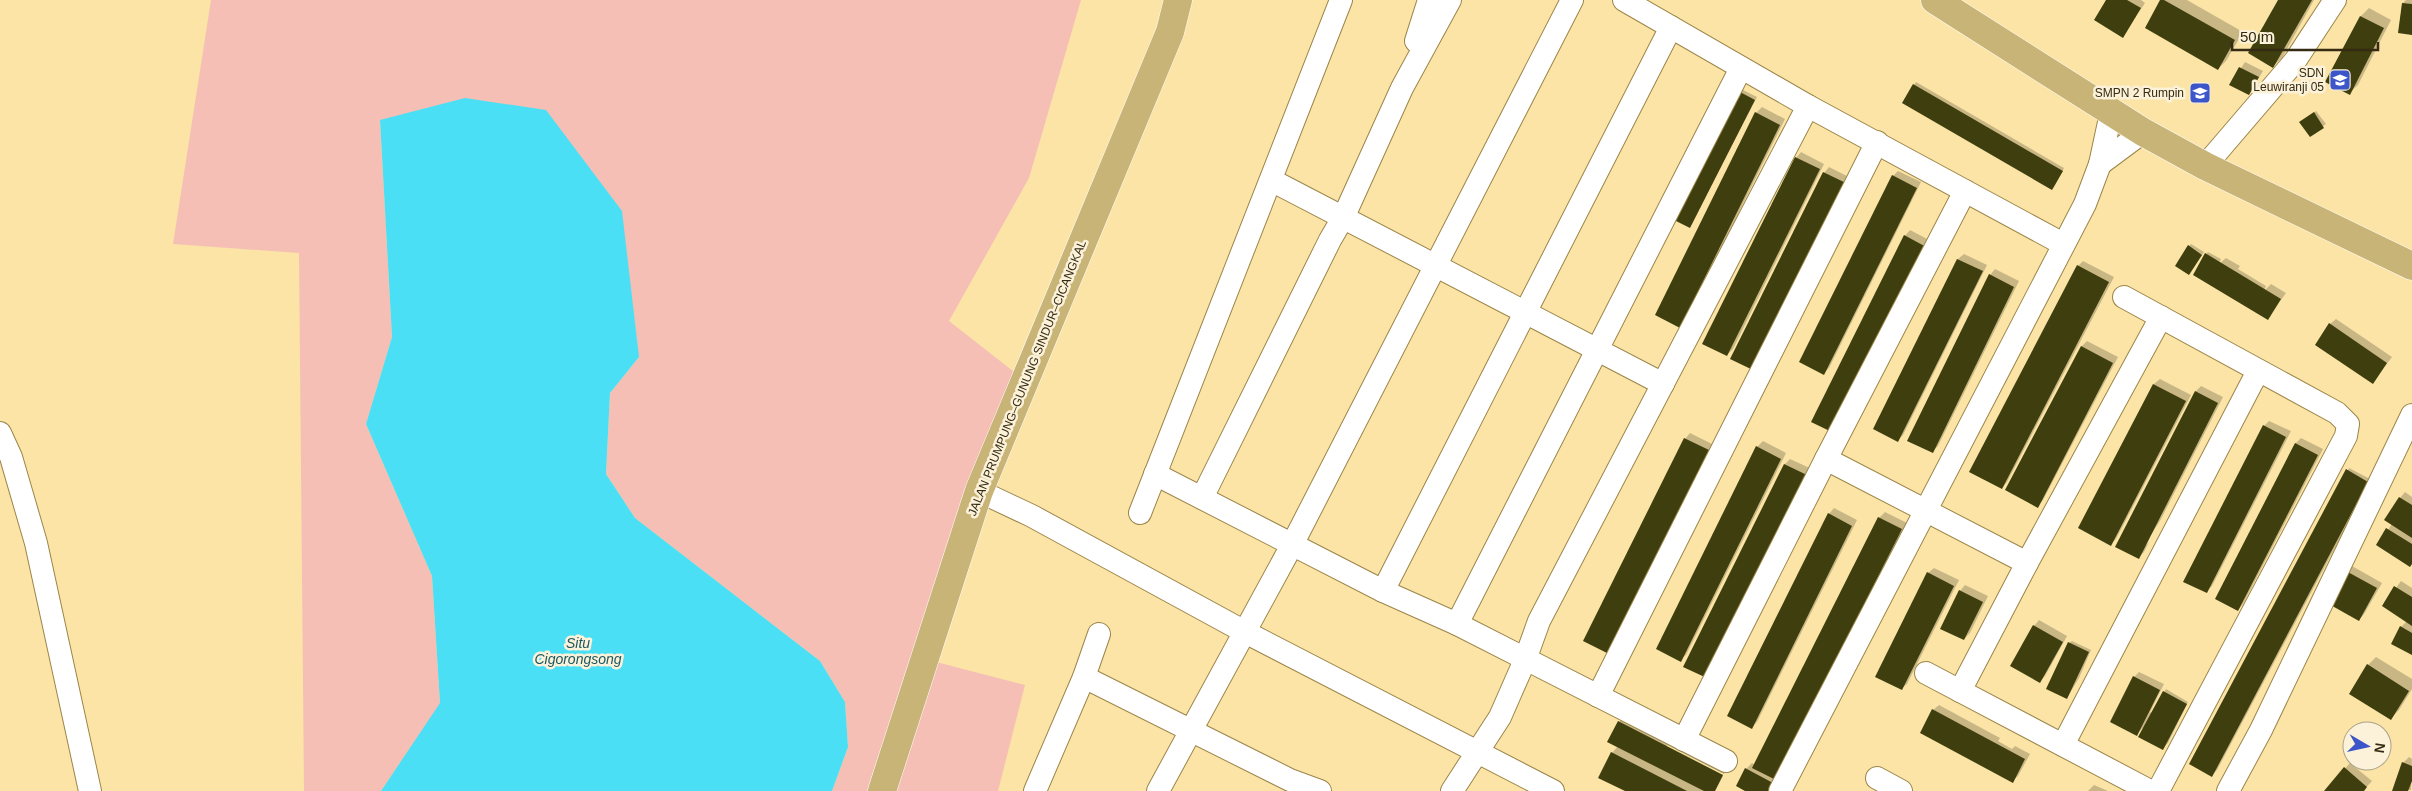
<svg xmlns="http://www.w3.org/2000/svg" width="2412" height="791" font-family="Helvetica,sans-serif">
<rect width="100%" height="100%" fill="#fbe4a6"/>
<!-- green -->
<polygon fill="#f5bfb6" points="211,0 1081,0 1029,178 949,321 1023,379 917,657 1025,685 998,791 832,791 848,747 845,702 820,661 635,518 606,474 610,393 639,357 380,121 392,337 366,424 432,576 440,704 381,791 304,791 299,253 173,244"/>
<!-- water -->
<polygon fill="#4bdff5" points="465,98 546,110 622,211 639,357 610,393 606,474 635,518 820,661 845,702 848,747 832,791 381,791 440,703 432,576 366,424 392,337 380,120"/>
<!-- shadow -->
<g fill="#0003">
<polygon points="2108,0 2141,0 2145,3 2123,36"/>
<polygon points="2162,0 2187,0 2243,32 2226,61 2218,69"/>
<polygon points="2279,0 2314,0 2282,58 2273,66"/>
<polygon points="2406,0 2412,0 2412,33 2403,3"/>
<polygon points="2369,8 2391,20 2358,85 2349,93 2361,16"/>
<polygon points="2245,62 2263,71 2249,94 2231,84"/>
<polygon points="1916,82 2064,168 2054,187 1914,85"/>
<polygon points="1743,90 1757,97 1689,227 1741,92"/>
<polygon points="1762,107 1785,119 1685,321 1756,113"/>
<polygon points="2316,111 2326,124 2310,136 2303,120"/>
<polygon points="1801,152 1824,164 1733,349 1727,355 1796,158"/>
<polygon points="1829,167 1853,179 1755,370 1824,173"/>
<polygon points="1898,171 1921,182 1829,368 1824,373 1893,176"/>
<polygon points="1910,230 1933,242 1841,427 1905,236"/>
<polygon points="2191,244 2204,252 2191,271 2189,246"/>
<polygon points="2208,252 2221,259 2219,264 2226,258 2240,266 2238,269 2266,286 2264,291 2271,284 2286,293 2268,318 2206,254"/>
<polygon points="1964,254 1987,265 1903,435 1898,440 1875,429 1958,259"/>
<polygon points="2083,261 2114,277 2007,482 2002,488 2078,266"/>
<polygon points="1995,269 2019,281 1938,446 1932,452 1990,275"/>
<polygon points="2336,319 2392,357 2373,382 2330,324"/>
<polygon points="2087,341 2118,357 2043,500 2038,506 2082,346"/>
<polygon points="2160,379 2191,395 2116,539 2111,544 2080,528 2154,384"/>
<polygon points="2201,386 2223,397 2160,521 2146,542 2146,545 2149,542 2144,552 2138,558 2126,529 2196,391"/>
<polygon points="2269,421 2291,431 2212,586 2206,592 2264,426"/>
<polygon points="1690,433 1714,445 1614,647 1685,439"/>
<polygon points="2301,438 2323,449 2243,604 2238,610 2296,443"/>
<polygon points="1763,441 1786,453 1686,655 1680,660 1757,447"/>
<polygon points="1790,459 1814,470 1685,666 1785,464"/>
<polygon points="2349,468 2370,479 2365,491 2217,770 2212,775"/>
<polygon points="2405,492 2412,497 2412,563 2377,545 2392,524 2400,498"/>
<polygon points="1834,508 1857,520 1757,722 1752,727 1829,514"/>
<polygon points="1885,512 1907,523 1770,791 1748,791 1737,785 1746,769 1752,763 1755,765 1879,518"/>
<polygon points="2352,566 2382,583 2364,614 2359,620 2329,603"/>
<polygon points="1934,568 1959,580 1907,684 1901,689 1928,573"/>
<polygon points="2401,581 2412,588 2412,654 2401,627 2407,621 2383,606"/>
<polygon points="1965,585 1988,596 1970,633 1964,639 1960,591"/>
<polygon points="2039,620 2067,636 2045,676 2040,681 2034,626"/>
<polygon points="2072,641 2091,650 2079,678 2067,698 2069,643"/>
<polygon points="2376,657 2412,679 2412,689 2399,710 2390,719 2368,665"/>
<polygon points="2139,672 2164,684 2150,712 2152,713 2166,689 2188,702 2168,743 2163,748 2145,726 2136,734 2134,677"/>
<polygon points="1939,705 2000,738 1998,741 2012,749 2015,746 2030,754 2018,776 2012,781 1933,710"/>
<polygon points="1621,720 1725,772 1724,774 1667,745 1667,748 1723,776 1715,791 1627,791 1612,753 1618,746 1619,722"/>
<polygon points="2409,757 2412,759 2411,790 2395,791 2403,763"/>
<polygon points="2350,763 2372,781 2363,791 2325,791"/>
<polygon points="2094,785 2108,791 2088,791"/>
</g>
<!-- building -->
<g fill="#3e3e0e">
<polygon points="2106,0 2127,0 2141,8 2123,38 2094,20"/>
<polygon points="2160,0 2164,0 2235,40 2218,70 2145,28"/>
<polygon points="2278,0 2312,0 2273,68 2248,53"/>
<polygon points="2402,3 2412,4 2412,35 2398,33"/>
<polygon points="2360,16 2384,28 2350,95 2325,82"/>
<polygon points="2239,67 2259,77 2249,95 2229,85"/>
<polygon points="1913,84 2063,171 2052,190 1902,103"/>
<polygon points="1740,92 1755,100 1690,228 1674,220"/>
<polygon points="1755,112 1780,125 1680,328 1655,315"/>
<polygon points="2314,112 2324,128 2310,137 2299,122"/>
<polygon points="1795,157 1820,169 1727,356 1702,344"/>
<polygon points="1823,172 1848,184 1755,371 1730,359"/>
<polygon points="1892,175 1917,188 1824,375 1799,362"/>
<polygon points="1904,235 1928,248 1836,434 1811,422"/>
<polygon points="2188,245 2202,255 2189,275 2175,266"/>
<polygon points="2205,253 2281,299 2268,320 2193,275"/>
<polygon points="1957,259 1983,271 1898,442 1873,429"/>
<polygon points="2077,265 2109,282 2002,489 1969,472"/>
<polygon points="1989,274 2014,287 1933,453 1907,441"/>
<polygon points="2329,323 2387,363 2373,384 2315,345"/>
<polygon points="2081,346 2113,363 2038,508 2005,490"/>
<polygon points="2153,384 2186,401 2111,546 2078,528"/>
<polygon points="2195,391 2218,403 2139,559 2115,547"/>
<polygon points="2263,425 2286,437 2207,593 2183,582"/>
<polygon points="1684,438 1709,450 1609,654 1583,641"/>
<polygon points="2295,443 2318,455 2238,611 2215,599"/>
<polygon points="1756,446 1781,459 1681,662 1656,649"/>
<polygon points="1784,464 1809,476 1709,679 1683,667"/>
<polygon points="2346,469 2368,482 2212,777 2189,764"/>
<polygon points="2399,497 2412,505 2412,538 2384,520"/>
<polygon points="1828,513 1852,526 1752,729 1727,716"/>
<polygon points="1878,517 1902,529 1776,780 1752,768"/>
<polygon points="2386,528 2412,544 2412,564 2410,567 2376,545"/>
<polygon points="2346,571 2377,588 2359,621 2327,603"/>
<polygon points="1927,572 1954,586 1902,690 1875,677"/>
<polygon points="2394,586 2412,597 2412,626 2382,606"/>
<polygon points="1959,590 1983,602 1964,640 1940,629"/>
<polygon points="2033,625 2063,642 2040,683 2010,666"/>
<polygon points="2400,626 2412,633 2412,655 2391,644"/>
<polygon points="2068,642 2089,652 2067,699 2046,689"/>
<polygon points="2367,664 2409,691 2391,720 2349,694"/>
<polygon points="2133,676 2160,690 2137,736 2110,722"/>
<polygon points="2163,691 2187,704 2163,750 2138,737"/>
<polygon points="1932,709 2025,759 2013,783 1920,733"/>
<polygon points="1618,721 1723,775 1715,791 1704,791 1607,742"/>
<polygon points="1611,752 1652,773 1687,791 1625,791 1598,778"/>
<polygon points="2402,762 2412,766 2412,781 2408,791 2392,791"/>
<polygon points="2344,767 2367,787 2364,791 2324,791"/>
<polygon points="1745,768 1773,783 1769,791 1745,791 1736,786"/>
</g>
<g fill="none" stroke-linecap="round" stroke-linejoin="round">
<!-- minor casing -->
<g stroke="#9b8549" stroke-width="24">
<g id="minor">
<polyline points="1624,0 1808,106 2063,244"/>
<polyline points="1416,41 1429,0"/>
<polyline points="2100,164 2143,132"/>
<polyline points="2205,166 2295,61 2335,0"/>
<polyline points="1271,180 1663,384"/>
<polyline points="2124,297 2337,413 2348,424 2346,436 2158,791"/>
<polyline points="0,433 11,457 36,543 90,791"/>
<polyline points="1826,459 2027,563"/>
<polyline points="1155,474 1383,591 1457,624 1726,761"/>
<polyline points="979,491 1032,516 1245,632 1553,791"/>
<polyline points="1202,498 1330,240 1344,216 1402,88 1450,0"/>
<polyline points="1140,513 1341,0"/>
<polyline points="1383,591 1671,27"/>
<polyline points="1457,624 1741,68"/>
<polyline points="1926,673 2150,791"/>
<polyline points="1084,677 1290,780 1320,791"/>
<polyline points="1960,691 2027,563 2161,317"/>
<polyline points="1598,696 1877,142"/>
<polyline points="1684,740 1826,459 1965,191"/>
<polyline points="2063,745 2258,371"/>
<polyline points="1877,778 1901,791"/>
<polyline points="1035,791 1084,677 1099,634"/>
<polyline points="1158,791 1292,545 1572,0"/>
<polyline points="1452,791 1500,717 1525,660 1539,621 1808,106"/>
<polyline points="1780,791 2085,204 2100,164 2111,113"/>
<polyline points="2228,791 2261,730 2412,415"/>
</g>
</g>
<!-- major casing -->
<g stroke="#fff" stroke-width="29">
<g id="major">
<polyline points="1935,0 2143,132 2205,166 2412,266"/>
<polyline points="882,791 979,491 1170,32 1178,0"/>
</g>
</g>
<!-- minor -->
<use href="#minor" stroke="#fff" stroke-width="22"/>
<!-- major -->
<use href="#major" stroke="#c8b477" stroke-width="28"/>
</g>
<!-- icons -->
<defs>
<g id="school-square" transform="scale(1.125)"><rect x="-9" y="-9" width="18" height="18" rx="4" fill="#3c55c8" stroke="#fcf2da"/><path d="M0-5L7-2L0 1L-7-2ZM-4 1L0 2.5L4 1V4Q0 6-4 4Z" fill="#fff"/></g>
</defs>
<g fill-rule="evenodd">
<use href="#school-square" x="2340" y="80"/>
<use href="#school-square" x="2200" y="93"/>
</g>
<g text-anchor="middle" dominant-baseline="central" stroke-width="5" stroke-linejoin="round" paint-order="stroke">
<!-- poi labels -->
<g font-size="12" fill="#342b12" stroke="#fcf2da" text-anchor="end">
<text x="2324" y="73">SDN<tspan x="2324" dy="14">Leuwiranji 05</tspan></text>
<text x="2184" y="93">SMPN 2 Rumpin</text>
</g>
<!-- street labels -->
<g font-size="12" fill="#342b12" stroke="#fcf2da">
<text transform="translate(1027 378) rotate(-68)">JALAN PRUMPUNG–GUNUNG SINDUR–CICANGKAL</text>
</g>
<!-- water labels -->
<g font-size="14" font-style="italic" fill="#1c5862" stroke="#fcf2da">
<text x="578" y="643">Situ<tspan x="578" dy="16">Cigorongsong</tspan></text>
</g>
</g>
<!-- north arrow -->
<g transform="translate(2367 746) rotate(99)"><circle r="24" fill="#fcf2da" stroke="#aca28a"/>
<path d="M0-4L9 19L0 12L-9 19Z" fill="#3c55c8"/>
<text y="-8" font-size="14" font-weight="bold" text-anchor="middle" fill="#342b12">N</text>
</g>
<!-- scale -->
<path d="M2232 42v8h146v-8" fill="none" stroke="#342b12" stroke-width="2.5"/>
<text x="2240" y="42" font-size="15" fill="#342b12" stroke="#fcf2da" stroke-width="4" paint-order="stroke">50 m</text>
</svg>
